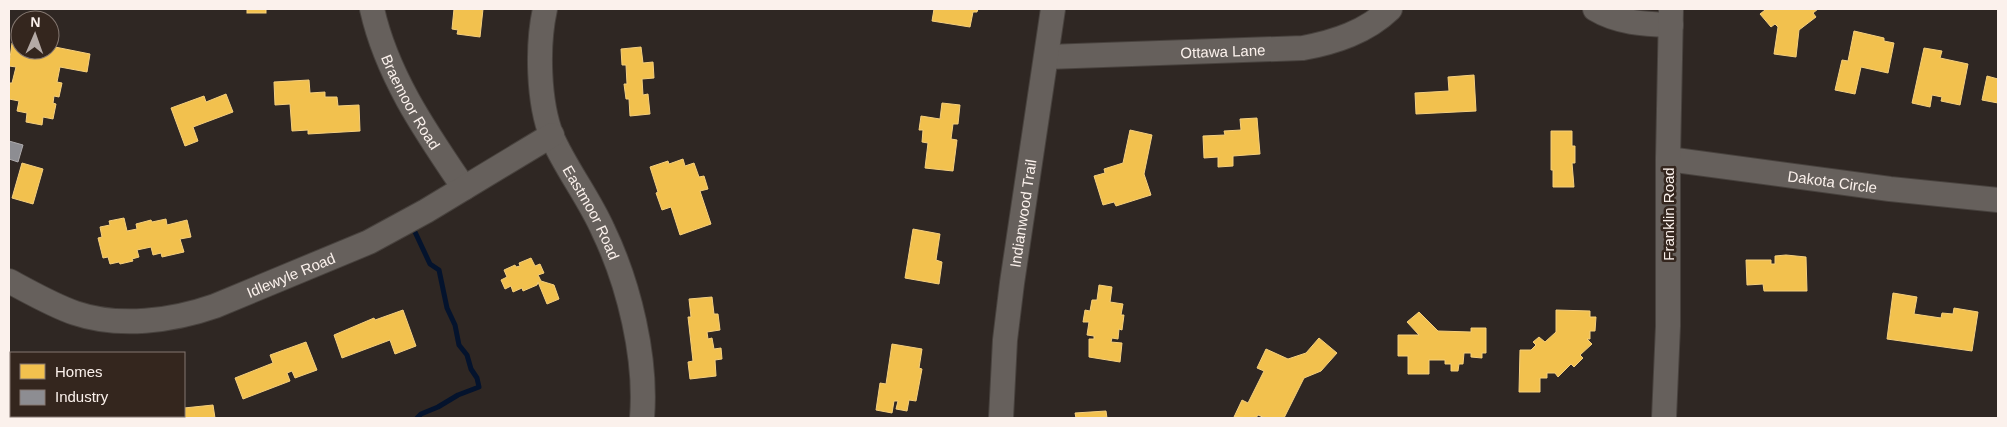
<svg xmlns="http://www.w3.org/2000/svg" width="2007" height="427" font-family="Arial,sans-serif">
<rect width="100%" height="100%" fill="#2f2723"/>
<!-- homes -->
<g fill="#f2c14e" stroke="#f5cf7d">
<rect x="247" y="9" width="19" height="4"/>
<polygon points="454,9 483,9 480,37 457,34 458,30 452,29"/>
<polygon points="934,9 978,9 977,12 973,12 970,27 932,21"/>
<polygon points="1764,9 1818,9 1813,13 1816,17 1799,30 1796,57 1774,54 1778,27 1775,24 1771,27 1760,14 1765,10"/>
<polygon points="1854,31 1884,38 1884,41 1894,43 1888,73 1861,67 1855,94 1835,90 1842,60 1848,61"/>
<polygon points="12,43 20,45 20,50 50,50 50,46 90,54 87,72 60,67 57,82 62,83 59,97 54,96 53,103 56,104 53,119 43,117 42,125 26,122 27,113 17,111 19,101 9,99 9,83 12,83 16,67 9,66"/>
<polygon points="641,47 643,63 653,62 654,78 642,79 643,95 648,94 650,114 630,116 629,99 626,99 624,84 627,84 626,65 622,65 621,49"/>
<polygon points="1924,48 1942,51 1940,58 1968,64 1960,105 1941,101 1942,97 1932,95 1930,107 1912,103"/>
<polygon points="1474,75 1476,111 1416,114 1415,93 1449,91 1448,77"/>
<polygon points="1987,76 1998,79 1998,103 1982,100"/>
<polygon points="309,80 310,93 325,92 325,97 337,97 338,106 359,105 360,131 308,134 308,130 292,131 290,104 275,105 274,82"/>
<polygon points="226,94 233,112 193,127 198,141 185,146 171,108 204,96 206,102"/>
<polygon points="942,103 960,105 958,124 953,124 951,139 957,140 953,171 925,168 928,143 922,142 923,130 919,130 921,116 940,119"/>
<polygon points="1257,118 1260,154 1233,156 1233,166 1218,167 1218,157 1204,158 1203,136 1225,135 1224,131 1241,130 1240,119"/>
<polygon points="1130,130 1152,135 1144,174 1151,195 1116,206 1114,202 1103,205 1094,176 1105,173 1104,169 1123,163"/>
<polygon points="1551,131 1572,131 1572,146 1575,146 1575,163 1572,163 1574,187 1553,187 1553,170 1551,170"/>
<polygon points="683,159 685,166 694,163 699,177 704,176 708,189 700,191 711,224 680,235 671,207 662,210 656,193 658,192 650,167 668,161 669,164"/>
<polygon points="22,163 43,169 33,204 12,198"/>
<polygon points="124,218 127,231 137,229 136,224 151,220 152,222 166,219 167,225 187,220 191,237 180,239 184,252 162,257 161,253 153,255 151,247 137,250 139,257 132,259 133,261 120,264 119,262 110,264 108,257 103,258 98,238 102,237 100,227 110,225 109,221"/>
<polygon points="913,229 940,234 936,260 942,262 939,284 905,278"/>
<polygon points="1786,255 1806,257 1807,291 1764,291 1763,284 1747,285 1746,260 1771,260 1771,264 1775,264 1775,256"/>
<polygon points="531,258 535,266 540,264 544,273 538,275 541,281 554,285 559,299 547,304 538,282 537,285 523,291 522,288 513,292 511,286 505,289 501,280 507,277 504,270 515,265 516,267 520,266 519,263"/>
<polygon points="1099,285 1112,287 1110,302 1123,304 1121,315 1124,315 1122,330 1119,329 1118,339 1112,338 1111,342 1122,343 1120,362 1089,357 1089,339 1094,339 1094,336 1087,335 1089,322 1083,322 1085,310 1090,311 1092,300 1097,300"/>
<polygon points="1893,293 1917,297 1914,314 1941,318 1942,313 1953,314 1954,308 1978,312 1972,351 1887,339"/>
<polygon points="712,297 714,314 718,314 720,330 707,332 708,339 712,338 714,349 721,348 722,359 715,360 716,376 690,379 688,362 693,361 688,317 691,317 689,299"/>
<polygon points="403,310 416,346 395,354 390,340 342,358 334,335 374,318 375,320"/>
<polygon points="1556,310 1590,311 1590,317 1596,317 1595,331 1590,331 1590,339 1587,339 1592,344 1580,355 1583,358 1574,367 1571,364 1558,377 1555,373 1547,373 1547,378 1540,378 1540,392 1519,392 1520,350 1531,350 1536,345 1533,342 1539,337 1545,342 1556,332"/>
<polygon points="1419,312 1438,331 1471,332 1471,328 1486,328 1486,353 1482,353 1482,358 1471,357 1471,353 1464,353 1463,364 1459,364 1458,371 1451,371 1451,364 1445,364 1445,360 1429,360 1429,374 1408,374 1408,356 1398,356 1398,335 1419,335 1407,322"/>
<polygon points="1319,338 1337,353 1321,371 1304,378 1284,418 1265,418 1258,415 1256,418 1234,417 1242,400 1248,403 1264,371 1257,368 1266,349 1288,359 1306,353"/>
<polygon points="306,342 317,370 295,378 292,371 287,373 290,381 243,399 235,378 273,363 270,355"/>
<polygon points="892,344 922,349 919,368 922,369 916,401 909,400 907,411 896,409 898,401 894,401 892,413 876,410 880,383 886,384"/>
<polygon points="213,405 215,418 134,418 134,416 184,416 184,408"/>
<polygon points="1106,411 1107,418 1076,418 1075,413"/>
</g>
<!-- industry -->
<polygon fill="#8d8d92" stroke="#aeabad" points="9,141 23,145 18,162 9,159"/>
<g fill="none" stroke-linecap="round" stroke-linejoin="round">
<!-- stream -->
<polyline stroke="#04132d" stroke-width="5" points="415,232 430,264 439,270 447,308 455,325 459,345 467,355 471,369 477,378 479,387 458,395 438,407 421,414 417,418"/>
<!-- minor casing -->
<g stroke="#48423e" stroke-width="26">
<g id="minor">
<path id="s1" d="M372,9C387,76 426,132 464,188"/>
<path id="s2" d="M545,9C537,45 538,102 552,137C566,169 589,198 603,230C629,284 647,358 642,418"/>
<path d="M1595,9C1618,23 1644,24 1671,25"/>
<path id="s3" d="M1047,57L1303,48C1335,42 1366,32 1390,9"/>
<path id="s4" d="M1668,159L1890,189L1998,200"/>
<path id="s5" d="M9,281C30,292 52,305 75,313C119,328 172,321 215,306L369,242L426,211L552,135"/>
<path id="s6" d="M1001,418L1005,340L1012,283L1053,9"/>
<polyline points="1664,418 1668,326 1668,159 1671,9"/>
</g>
</g>
<!-- minor -->
<use href="#minor" stroke="#66605c" stroke-width="24"/>
</g>
<g text-anchor="middle" dominant-baseline="central" stroke-width="5" stroke-linejoin="round" paint-order="stroke">
<!-- street labels -->
<g font-size="15" fill="#fbf1ec" stroke="#34261e">
<text stroke="none"><textPath href="#s3" startOffset="176">Ottawa Lane</textPath></text>
<text stroke="none"><textPath href="#s1" startOffset="101">Braemoor Road</textPath></text>
<text stroke="none"><textPath href="#s4" startOffset="166">Dakota Circle</textPath></text>
<text stroke="none"><textPath href="#s2" startOffset="215">Eastmoor Road</textPath></text>
<text stroke="none"><textPath href="#s6" startOffset="206">Indianwood Trail</textPath></text>
<text transform="translate(1668 214) rotate(-90)">Franklin Road</text>
<text stroke="none"><textPath href="#s5" startOffset="298">Idlewyle Road</textPath></text>
</g>
</g>
<!-- border -->
<rect width="2007" height="427" fill="none" stroke="#fbf1ec" stroke-width="20"/>
<!-- legend -->
<rect x="10" y="352" width="175" height="65" fill="#34261e" stroke="#847770"/>
<rect x="20" y="364" width="25" height="15" fill="#f2c14e" stroke="#847770"/>
<text x="55" y="377" font-size="15" fill="#fbf1ec">Homes</text>
<rect x="20" y="390" width="25" height="15" fill="#8d8d92" stroke="#847770"/>
<text x="55" y="402" font-size="15" fill="#fbf1ec">Industry</text>
<!-- north arrow -->
<g transform="translate(35 35) rotate(2)"><circle r="24" fill="#34261e" stroke="#847770"/>
<path d="M0-4L9 19L0 12L-9 19Z" fill="#b4aaa6"/>
<text y="-8" font-size="14" font-weight="bold" text-anchor="middle" fill="#fbf1ec">N</text>
</g>
</svg>
